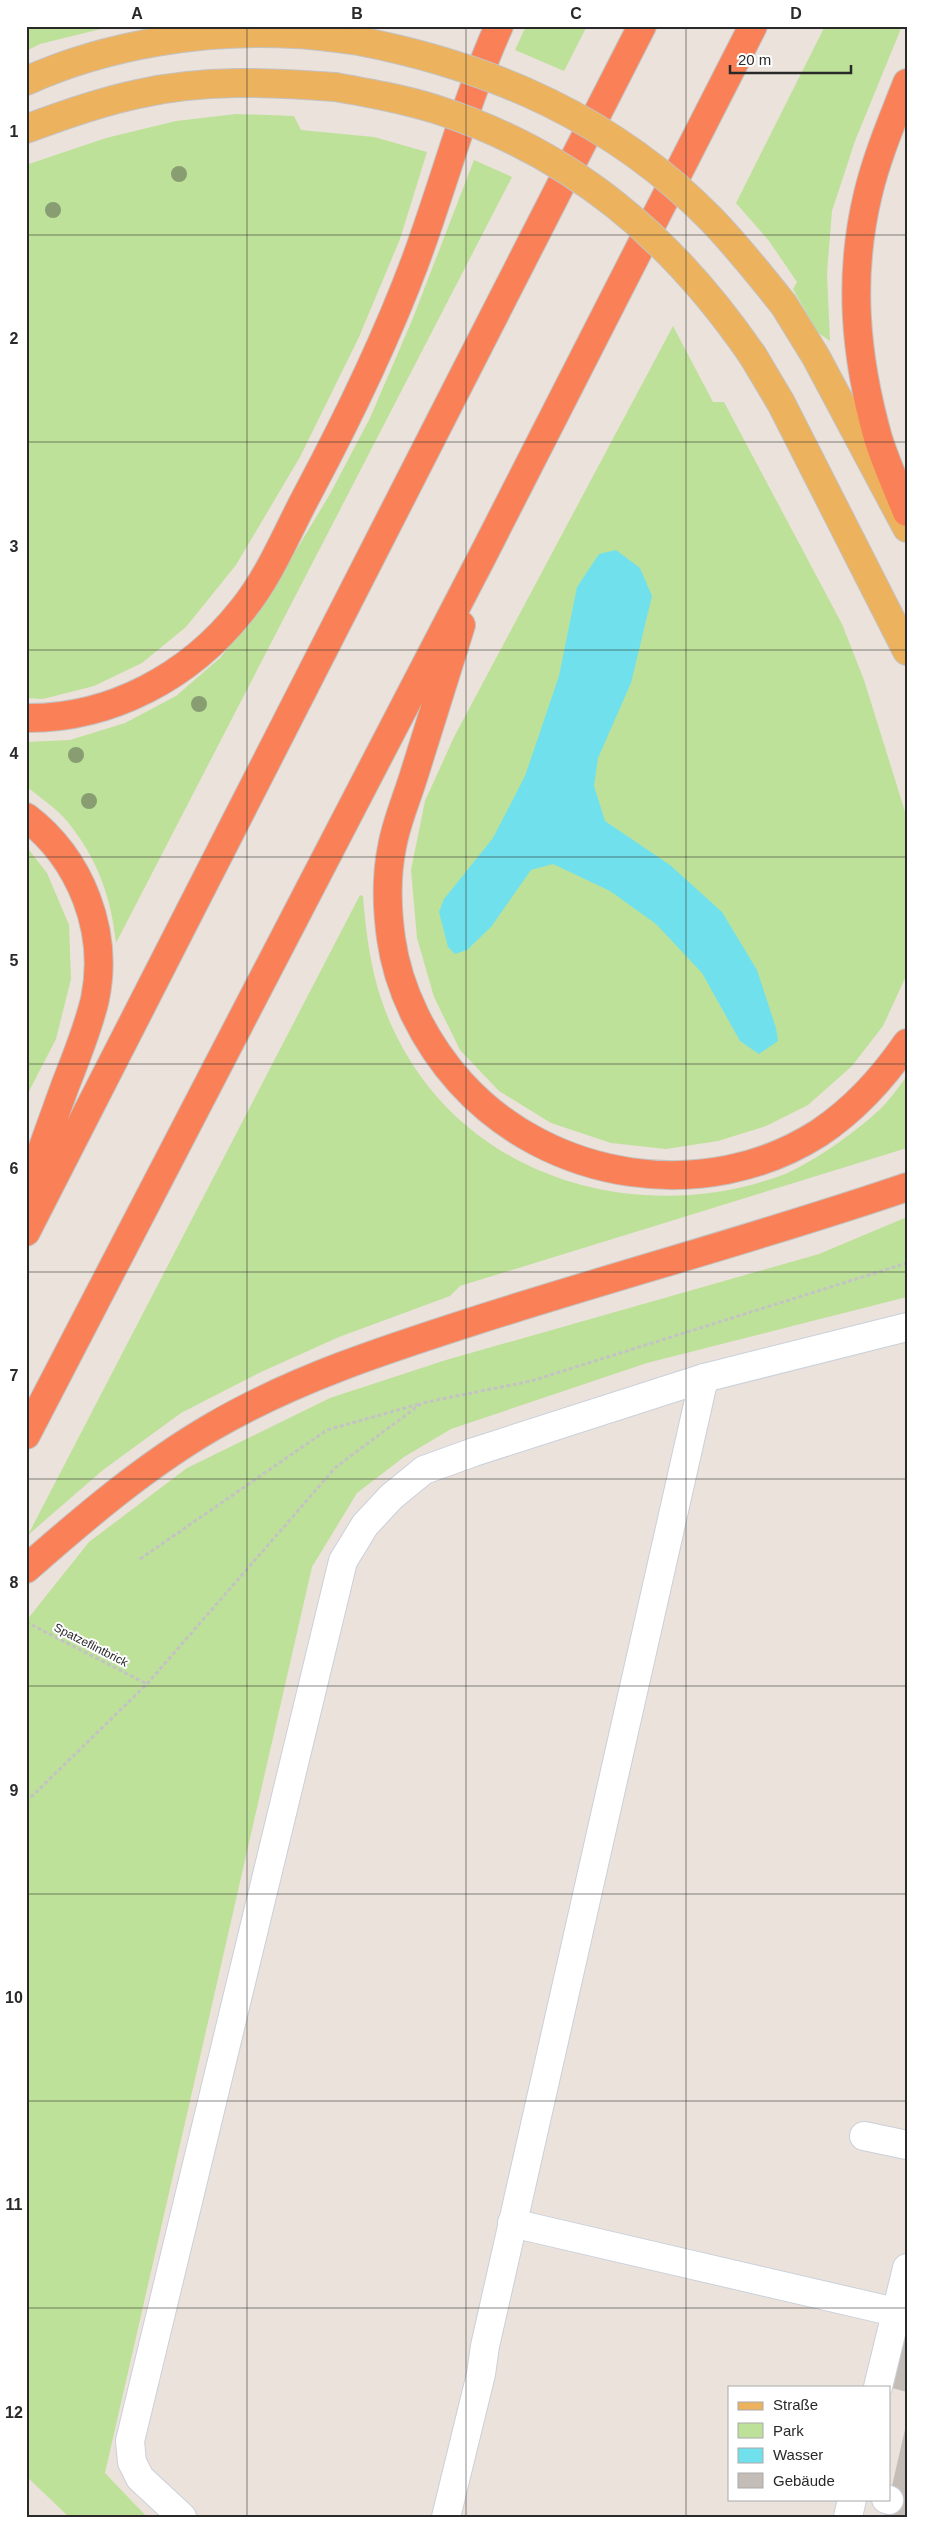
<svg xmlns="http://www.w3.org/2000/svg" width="933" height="2543" font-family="Arial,sans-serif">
<rect width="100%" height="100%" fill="#ebe2db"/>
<!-- green -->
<g fill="#bee199">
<polygon points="26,26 113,26 40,44 26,51"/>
<polygon points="526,26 587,26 564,71 515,50"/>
<polygon points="825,26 902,26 855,141 832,211 827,273 830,341 817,332 793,289 797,282 769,241 736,203"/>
<polygon points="236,114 294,116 301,130 374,137 427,152 400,239 359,337 300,457 236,565 186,627 142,663 94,686 43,699 26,698 26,165 106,138 176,121"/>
<path d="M474,160L512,177L116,943C111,896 97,858 67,821C56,808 39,797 26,786V742L70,740L125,723L176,696L220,658L266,600L330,494L370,418L413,318Z"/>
<polygon points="673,326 713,402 724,402 842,624 864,680 907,818 907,974 883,1026 852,1066 808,1105 766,1126 718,1141 666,1149 611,1143 551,1123 499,1091 460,1050 434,997 417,938 411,870 425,801 454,737"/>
<polygon points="26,846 47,873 69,925 71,979 56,1039 26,1097"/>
<path d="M360,895L363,896C367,947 374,993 398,1039C469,1179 637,1227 780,1176C810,1165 864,1127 886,1103C893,1095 900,1085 907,1076V1148L460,1286L450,1296L339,1337L261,1372L181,1413L103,1470L28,1535Z"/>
<polygon points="907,1217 907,1297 647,1363 451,1429 404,1457 357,1493 312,1567 105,2473 147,2517 69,2517 26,2476 26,1621 89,1542 187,1468 330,1398 446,1360 819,1254"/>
</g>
<!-- water -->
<polygon fill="#70e1ec" points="616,550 640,568 652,596 631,683 598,758 594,786 605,821 670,865 722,912 757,970 776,1028 778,1041 759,1054 740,1041 702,973 656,924 610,891 553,864 531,870 491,927 467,950 455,954 448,947 439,912 444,899 493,838 525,776 559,676 577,587 599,554"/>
<!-- building -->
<g fill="#c4bdb7">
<polygon points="906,2329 907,2329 907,2392 892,2388"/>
<polygon points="906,2425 907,2517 884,2517 889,2499"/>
</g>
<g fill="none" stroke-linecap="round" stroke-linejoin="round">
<!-- minor casing -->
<g stroke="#cad0db" stroke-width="30">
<g id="minor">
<polyline points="864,2136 907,2145"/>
<polyline points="512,2223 895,2312"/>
<polyline points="878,2387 907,2268"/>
<polyline points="886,2499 889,2500"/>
<polyline points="182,2517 140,2478 132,2462 130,2441 343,1561 365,1525 391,1497 424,1470 474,1452 704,1378 907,1327"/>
<polyline points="446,2517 481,2374 485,2346 704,1378"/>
<polyline points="848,2517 852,2499"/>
</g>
</g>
<!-- major casing -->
<g stroke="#c3c3c3" stroke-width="30">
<g id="major">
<path d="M26,81C108,44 206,29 295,34C316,35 338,38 359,41"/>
<path d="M26,129C63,115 100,102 138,94C203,79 270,82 335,87"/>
<polyline points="784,305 816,357 907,528"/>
<polyline points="753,356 781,403 907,651"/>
</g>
</g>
<!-- highway casing -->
<g stroke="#c3c3c3" stroke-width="30">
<g id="highway">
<path d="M907,83C893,119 877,156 868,194C848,277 855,356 878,438C886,463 897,488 907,512"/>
<path d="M461,625C445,675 430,725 414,775C407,798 396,823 392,847C386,876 387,909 391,938C398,990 425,1043 460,1082C549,1181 705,1206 819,1133C855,1109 883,1078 907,1043"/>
<path d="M26,718C111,719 190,676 242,610C270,576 287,532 308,493C348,418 385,342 415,262C444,184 465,102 499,26"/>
<path d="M26,817C81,859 109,931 95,999C88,1029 76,1058 65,1086C52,1122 39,1158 26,1194"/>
<polyline points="26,1232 642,26"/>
<polyline points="26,1435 482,557 753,26"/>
<path d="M26,1569C84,1518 145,1466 212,1427C294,1379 384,1350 474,1321C617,1275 764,1236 907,1187"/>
</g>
</g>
<!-- path -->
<g stroke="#c3c3c3" stroke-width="3" stroke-dasharray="4 2.5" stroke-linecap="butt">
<polyline points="140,1559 327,1430 419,1404"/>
<polyline points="26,1622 147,1684"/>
<polyline points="26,1802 147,1684 336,1467 422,1403 531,1381 907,1263"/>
</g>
<!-- minor -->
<use href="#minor" stroke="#fff" stroke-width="28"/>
<!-- major -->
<use href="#major" stroke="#edb25e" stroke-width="28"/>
<!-- highway -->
<use href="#highway" stroke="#fa8157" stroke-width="28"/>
<!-- major-bridge casing -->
<g stroke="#c3c3c3" stroke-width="30" stroke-linecap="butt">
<g id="major-bridge">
<path d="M359,41C493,67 614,120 711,219C737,246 761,276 784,305"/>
<path d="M335,87C369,93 403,99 435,109C573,153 673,239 753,356"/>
</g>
</g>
<!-- major-bridge -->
<use href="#major-bridge" stroke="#edb25e" stroke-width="28"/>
</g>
<!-- trees -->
<g fill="#889d71">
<circle cx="179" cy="174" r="8"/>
<circle cx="53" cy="210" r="8"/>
<circle cx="199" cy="704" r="8"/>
<circle cx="76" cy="755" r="8"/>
<circle cx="89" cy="801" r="8"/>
</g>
<!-- grid -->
<path fill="none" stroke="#292929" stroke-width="1" stroke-opacity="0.55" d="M247,26V2517M466,26V2517M686,26V2517M26,235H907M26,442H907M26,650H907M26,857H907M26,1064H907M26,1272H907M26,1479H907M26,1686H907M26,1894H907M26,2101H907M26,2308H907"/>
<g text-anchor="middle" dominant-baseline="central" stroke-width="4" stroke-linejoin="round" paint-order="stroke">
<!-- street labels -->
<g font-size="12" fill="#292929" stroke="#fff">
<text transform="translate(91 1645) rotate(27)">Spatzeflintbrick</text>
</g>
</g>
<!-- border -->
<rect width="933" height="2543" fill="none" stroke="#ffffff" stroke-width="55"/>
<!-- legend -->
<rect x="728" y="2386" width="162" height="115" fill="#ffffff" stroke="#a9a9a9"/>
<rect x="738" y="2402" width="25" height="8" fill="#edb25e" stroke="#a9a9a9"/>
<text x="773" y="2410" font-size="15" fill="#292929">Straße</text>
<rect x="738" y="2423" width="25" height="15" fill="#bee199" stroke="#a9a9a9"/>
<text x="773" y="2436" font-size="15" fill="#292929">Park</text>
<rect x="738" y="2448" width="25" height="15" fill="#70e1ec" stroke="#a9a9a9"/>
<text x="773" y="2460" font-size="15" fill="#292929">Wasser</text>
<rect x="738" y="2473" width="25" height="15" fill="#c4bdb7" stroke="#a9a9a9"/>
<text x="773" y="2486" font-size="15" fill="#292929">Gebäude</text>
<!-- scale -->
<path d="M730 65v8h121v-8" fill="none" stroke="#292929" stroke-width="2.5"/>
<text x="738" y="65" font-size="15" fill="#292929" stroke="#ffffff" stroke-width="4" paint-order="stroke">20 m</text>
<rect x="28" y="28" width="878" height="2488" fill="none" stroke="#292929" stroke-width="2"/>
<g font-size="16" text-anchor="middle" font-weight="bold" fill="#292929">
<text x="137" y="19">A</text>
<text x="357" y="19">B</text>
<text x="576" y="19">C</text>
<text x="796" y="19">D</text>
<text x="14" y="137">1</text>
<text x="14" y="344">2</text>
<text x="14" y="552">3</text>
<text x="14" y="759">4</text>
<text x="14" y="966">5</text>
<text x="14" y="1174">6</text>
<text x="14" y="1381">7</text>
<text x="14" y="1588">8</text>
<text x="14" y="1796">9</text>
<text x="14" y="2003">10</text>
<text x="14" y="2210">11</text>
<text x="14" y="2418">12</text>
</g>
</svg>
